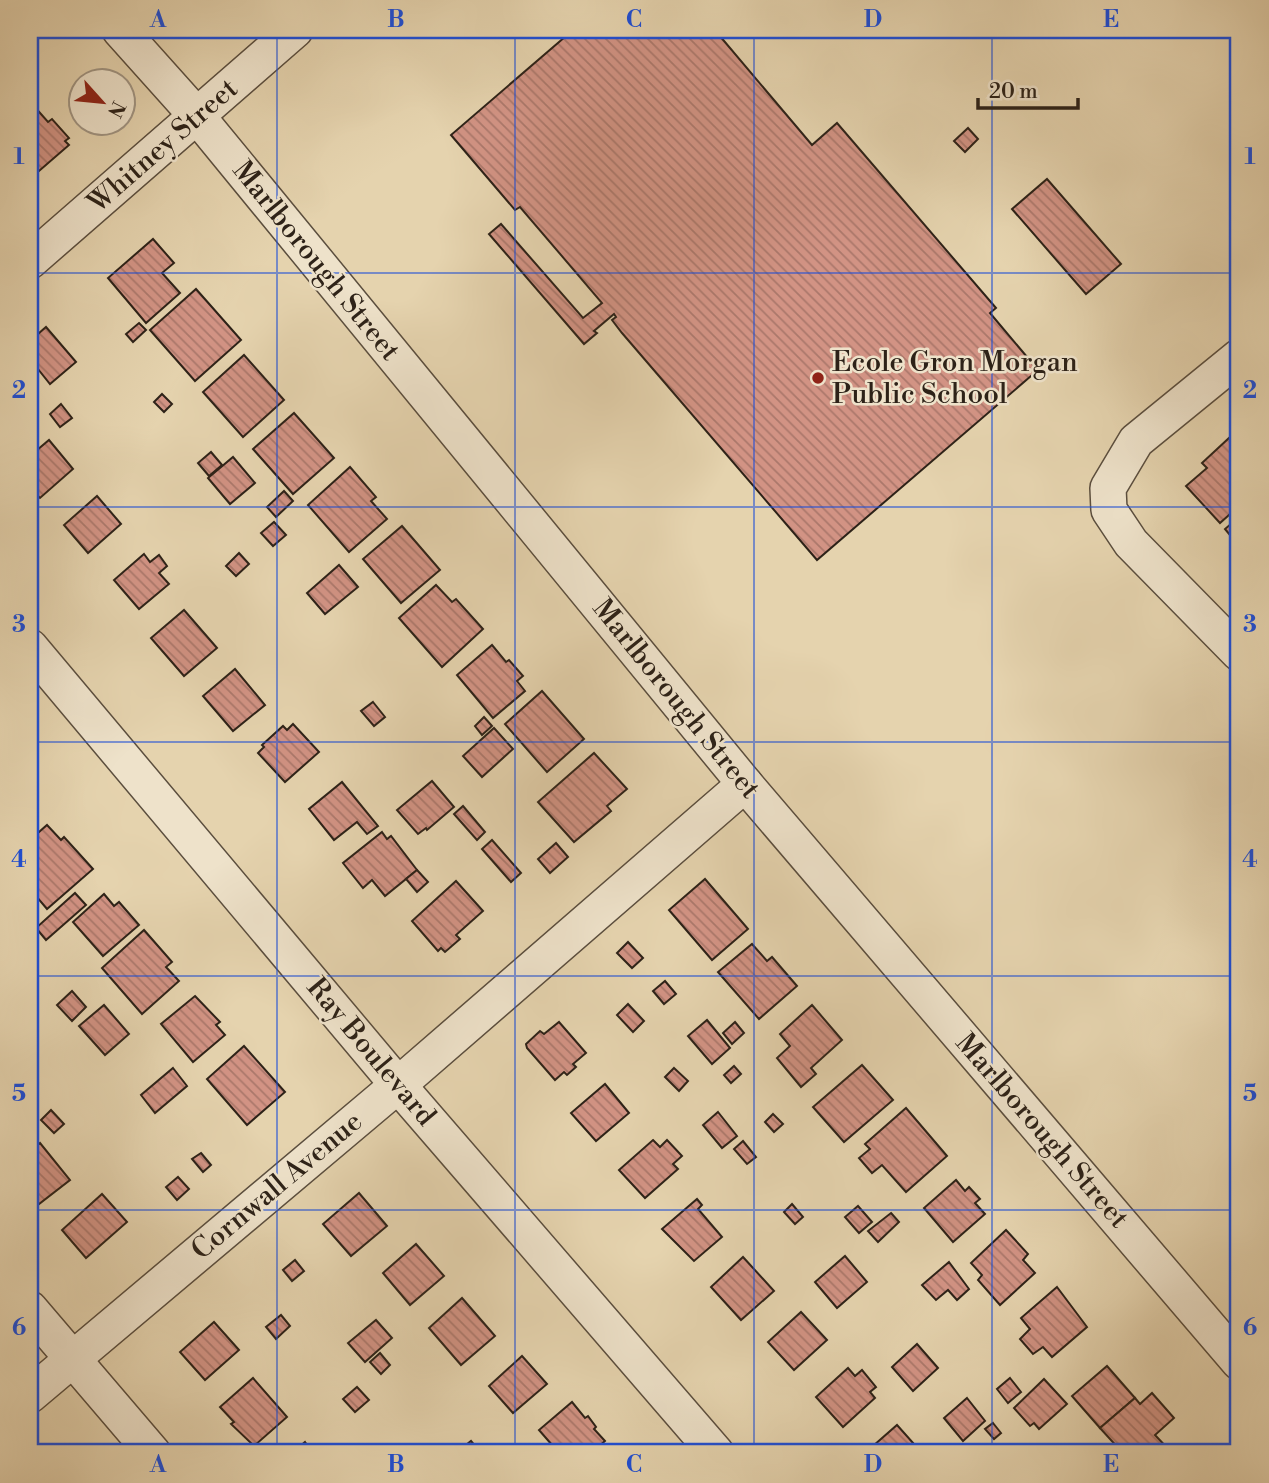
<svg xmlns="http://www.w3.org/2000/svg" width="1269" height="1483" font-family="'Libre Bodoni',serif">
<defs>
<pattern id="building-back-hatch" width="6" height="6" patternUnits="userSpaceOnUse" patternTransform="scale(1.75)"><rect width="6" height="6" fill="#d29384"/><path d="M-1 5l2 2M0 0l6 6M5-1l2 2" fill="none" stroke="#ab786b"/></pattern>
</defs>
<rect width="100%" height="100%" fill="#e5d3ae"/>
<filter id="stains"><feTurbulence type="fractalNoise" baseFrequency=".00286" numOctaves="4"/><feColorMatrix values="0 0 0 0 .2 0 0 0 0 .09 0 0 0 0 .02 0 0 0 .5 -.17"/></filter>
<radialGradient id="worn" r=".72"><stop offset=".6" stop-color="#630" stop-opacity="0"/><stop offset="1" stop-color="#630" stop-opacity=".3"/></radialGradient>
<!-- building -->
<g fill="url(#building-back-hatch)" stroke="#2d2218" stroke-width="2">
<polygon points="573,30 724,30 719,35 812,145 837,123 996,308 990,313 1038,370 817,560 622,333 612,320 616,317 614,314 594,331 597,333 584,344 489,234 501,224 583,318 602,303 520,207 515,210 451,135"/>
<polygon points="33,105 48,122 52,119 69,138 65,141 69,145 32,177 30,174 30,108"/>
<polygon points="968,128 978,139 965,152 954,141"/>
<polygon points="1047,179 1121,264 1086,294 1012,209"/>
<polygon points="153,239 174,263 162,273 180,293 146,323 108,278"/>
<polygon points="196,289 241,340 195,381 150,330"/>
<polygon points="139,323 146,330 133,342 126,334"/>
<polygon points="46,327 76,362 50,384 30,359 30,341"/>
<polygon points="244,355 284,400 243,437 203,392"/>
<polygon points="162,394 172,404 164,412 154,402"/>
<polygon points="61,404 72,418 60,427 50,414"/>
<polygon points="294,413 334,458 293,494 253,449"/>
<polygon points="1229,438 1239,449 1239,506 1220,523 1186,486 1207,468 1202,463"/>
<polygon points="49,440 73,469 40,498 30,488 30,456"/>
<polygon points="211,452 222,465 209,476 198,463"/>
<polygon points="233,457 255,483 230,504 208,478"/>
<polygon points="350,467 376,497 371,501 387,519 349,552 308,505"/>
<polygon points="284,491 293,501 276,517 267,507"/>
<polygon points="97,496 121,524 88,553 64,525"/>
<polygon points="1239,517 1239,546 1225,529"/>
<polygon points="274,522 286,535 273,546 261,533"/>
<polygon points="402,526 440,570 401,603 363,559"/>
<polygon points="239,553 249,564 236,576 226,566"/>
<polygon points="144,554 150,562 159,555 167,566 159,573 169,584 139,609 114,580"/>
<polygon points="339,565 358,587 325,614 307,593"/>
<polygon points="436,585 452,602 456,599 483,629 442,667 399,618"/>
<polygon points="184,610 217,648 184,676 151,638"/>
<polygon points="492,645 506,662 509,660 523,676 517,681 525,691 493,718 457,675"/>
<polygon points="235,669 265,705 233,731 203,696"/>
<polygon points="542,691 584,739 547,772 505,724"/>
<polygon points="373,702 385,717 374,726 361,711"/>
<polygon points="484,717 492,726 482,735 475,726"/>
<polygon points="293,724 319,752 285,782 258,753 264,747 262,745 283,726 287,730"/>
<polygon points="494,728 513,749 482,777 463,756"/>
<polygon points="594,753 627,789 607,806 611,811 574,842 538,802"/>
<polygon points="432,781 454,807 427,830 426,828 418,834 397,810"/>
<polygon points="342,782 378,826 367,834 357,822 334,840 309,809"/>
<polygon points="463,806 485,832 477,840 454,814"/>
<polygon points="47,825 61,840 64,837 93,869 47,909 30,889 30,840"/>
<polygon points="382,832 387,839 391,836 417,870 385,896 372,880 363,888 343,863"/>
<polygon points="492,840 521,873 511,882 482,849"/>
<polygon points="556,843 568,857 550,873 538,859"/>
<polygon points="417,870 428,882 417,892 406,879"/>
<polygon points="705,879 748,929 712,960 669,910"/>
<polygon points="456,881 483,911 456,935 460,939 445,952 441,948 438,951 412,921"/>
<polygon points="75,893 86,905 46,940 36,928"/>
<polygon points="104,894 114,906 119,902 139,925 103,956 73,922"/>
<polygon points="144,930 172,962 166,967 179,981 142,1014 102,968"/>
<polygon points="628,942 643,958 632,968 617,953"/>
<polygon points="752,944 767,961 772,957 797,986 759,1019 718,972"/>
<polygon points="665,981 676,994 664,1004 653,991"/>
<polygon points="72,991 86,1007 72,1021 57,1005"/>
<polygon points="195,996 220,1022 216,1025 225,1035 193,1062 161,1024"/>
<polygon points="628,1004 644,1021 633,1032 617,1015"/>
<polygon points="104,1005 129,1034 105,1055 79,1026"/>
<polygon points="812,1005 842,1040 811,1068 816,1074 801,1087 777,1058 790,1046 780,1034"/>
<polygon points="707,1020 730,1048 712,1064 688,1036"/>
<polygon points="559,1022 586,1053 573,1064 576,1067 567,1075 564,1072 555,1080 527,1048 526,1044 540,1031 544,1034"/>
<polygon points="735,1022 744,1033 732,1044 723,1033"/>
<polygon points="244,1046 285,1092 247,1125 207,1079"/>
<polygon points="862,1065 893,1100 844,1142 813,1107"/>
<polygon points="734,1066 741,1074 731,1083 724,1075"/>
<polygon points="173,1068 187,1086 155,1113 141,1095"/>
<polygon points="674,1068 688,1081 679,1091 665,1077"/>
<polygon points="605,1084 629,1113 596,1141 571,1113"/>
<polygon points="906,1108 947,1156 906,1192 882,1165 872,1173 859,1158 870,1149 865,1144"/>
<polygon points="51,1110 64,1124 54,1133 41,1120"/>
<polygon points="718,1112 737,1136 722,1148 703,1125"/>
<polygon points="773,1114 783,1124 774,1132 765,1122"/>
<polygon points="653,1140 660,1147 667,1140 682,1156 673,1164 678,1169 645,1198 619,1170"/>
<polygon points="743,1141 756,1157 747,1164 734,1149"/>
<polygon points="40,1143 70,1180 39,1204 30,1193 30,1152"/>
<polygon points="201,1153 211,1165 203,1172 192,1159"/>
<polygon points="178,1177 189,1189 177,1200 166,1187"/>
<polygon points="956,1180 965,1191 969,1187 980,1199 975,1203 985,1214 953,1242 924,1208"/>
<polygon points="359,1193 387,1226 351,1256 323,1224"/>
<polygon points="102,1194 127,1222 86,1258 62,1230"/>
<polygon points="697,1199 702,1205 698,1209 722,1237 694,1261 662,1229"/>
<polygon points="792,1204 803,1217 795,1224 784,1212"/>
<polygon points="858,1206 872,1222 859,1233 845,1217"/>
<polygon points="891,1213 899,1222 878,1242 868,1231"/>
<polygon points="1006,1230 1028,1254 1023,1260 1035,1273 1000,1305 978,1280 982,1275 971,1263"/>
<polygon points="416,1244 444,1276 410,1305 383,1273"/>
<polygon points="845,1256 867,1282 837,1308 815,1282"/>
<polygon points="743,1257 774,1291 741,1320 711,1287"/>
<polygon points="295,1260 304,1271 292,1281 283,1270"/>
<polygon points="949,1262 969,1289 957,1300 948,1290 936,1300 922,1285"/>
<polygon points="1057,1287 1087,1327 1052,1357 1043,1347 1033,1354 1020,1339 1030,1329 1021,1318"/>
<polygon points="462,1298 495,1336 461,1365 429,1328"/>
<polygon points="801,1312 827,1340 794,1370 768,1342"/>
<polygon points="281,1315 290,1326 276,1339 266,1327"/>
<polygon points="376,1320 392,1338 365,1362 348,1343"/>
<polygon points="214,1322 239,1350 205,1380 180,1352"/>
<polygon points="917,1344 938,1368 913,1391 892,1367"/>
<polygon points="380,1353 390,1365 381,1374 370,1362"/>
<polygon points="522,1356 547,1384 513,1413 489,1386"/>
<polygon points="1107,1366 1135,1398 1100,1428 1072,1396"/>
<polygon points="848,1368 855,1376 862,1370 876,1387 870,1392 875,1398 843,1427 816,1397"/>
<polygon points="253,1378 287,1417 254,1446 231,1424 234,1422 220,1407"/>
<polygon points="1010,1378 1021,1392 1008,1403 997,1389"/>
<polygon points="1044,1379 1067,1404 1039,1429 1034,1423 1030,1426 1014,1408"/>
<polygon points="357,1387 369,1400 355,1412 343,1399"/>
<polygon points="1152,1393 1174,1418 1155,1435 1172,1453 1118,1453 1121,1451 1100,1428 1135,1398 1140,1404"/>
<polygon points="967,1398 985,1421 963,1441 944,1418"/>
<polygon points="572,1402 585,1418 588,1416 596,1427 594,1429 605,1441 591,1453 559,1453 539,1430"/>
<polygon points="993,1423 1001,1433 994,1439 985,1429"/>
<polygon points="897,1425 922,1453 865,1453"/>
<polygon points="471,1441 481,1453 456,1453"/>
<polygon points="305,1442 311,1450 315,1447 321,1453 292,1453"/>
</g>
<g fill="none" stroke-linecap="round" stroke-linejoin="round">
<!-- minor casing -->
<g stroke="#5b4e3e" stroke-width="38">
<g id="minor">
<polyline points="120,30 197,116 745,784 1239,1362"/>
<polyline points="30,261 295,30"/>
<polyline points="1239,357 1136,441 1108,488 1109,510 1131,543 1239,653"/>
<polyline points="30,647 398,1085 716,1453"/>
<polyline points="30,1309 153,1453"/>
<polyline points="30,1395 398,1085 745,784"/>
</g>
</g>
<!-- minor -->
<use href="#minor" stroke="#eee2ca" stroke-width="35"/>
</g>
<!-- grid -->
<path fill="none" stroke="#1d4ed8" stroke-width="2" stroke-opacity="0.55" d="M277,30V1453M515,30V1453M754,30V1453M992,30V1453M30,273H1239M30,507H1239M30,742H1239M30,976H1239M30,1210H1239"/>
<!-- markers -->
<circle fill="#8f2418" stroke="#eee2ca" stroke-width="2.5" cx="818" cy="378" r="7"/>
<g text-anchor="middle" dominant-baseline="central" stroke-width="5" stroke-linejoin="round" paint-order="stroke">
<!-- street labels -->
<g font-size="28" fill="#2d2218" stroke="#eee2ca">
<text transform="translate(163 146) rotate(-41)">Whitney Street</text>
<text transform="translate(316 261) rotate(51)">Marlborough Street</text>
<text transform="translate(676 699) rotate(51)">Marlborough Street</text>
<text transform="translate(371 1052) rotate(50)">Ray Boulevard</text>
<text transform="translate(1042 1131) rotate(49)">Marlborough Street</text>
<text transform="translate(277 1186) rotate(-40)">Cornwall Avenue</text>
</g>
<!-- poi labels -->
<g font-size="28" fill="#2d2218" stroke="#eee2ca" text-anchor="start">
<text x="832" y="362">Ecole Gron Morgan<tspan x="832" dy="32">Public School</tspan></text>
</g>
</g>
<!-- margin -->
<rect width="1269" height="1483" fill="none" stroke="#e5d3ae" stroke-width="77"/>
<!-- north arrow -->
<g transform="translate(102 102) rotate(117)"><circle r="33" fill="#eee2ca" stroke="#a19583" stroke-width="2"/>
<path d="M0-5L12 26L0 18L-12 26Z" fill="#8f2418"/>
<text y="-10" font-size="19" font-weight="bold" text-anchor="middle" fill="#2d2218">N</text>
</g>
<!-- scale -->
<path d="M978 98v10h100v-10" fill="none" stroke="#2d2218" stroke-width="3.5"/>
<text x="989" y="98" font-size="21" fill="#2d2218" stroke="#eee2ca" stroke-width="5" paint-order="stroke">20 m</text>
<rect x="38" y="38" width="1192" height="1406" fill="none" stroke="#1d4ed8" stroke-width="2.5"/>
<g font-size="23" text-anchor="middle" font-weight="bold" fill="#1d4ed8">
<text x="158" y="27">A</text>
<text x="396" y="27">B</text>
<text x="634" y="27">C</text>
<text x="873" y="27">D</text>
<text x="1111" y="27">E</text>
<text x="19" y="164">1</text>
<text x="1250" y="164">1</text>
<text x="19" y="398">2</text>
<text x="1250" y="398">2</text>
<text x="19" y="632">3</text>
<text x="1250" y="632">3</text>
<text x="19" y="867">4</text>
<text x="1250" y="867">4</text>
<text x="19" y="1101">5</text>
<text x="1250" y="1101">5</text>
<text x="19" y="1335">6</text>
<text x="1250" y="1335">6</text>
<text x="158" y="1472">A</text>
<text x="396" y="1472">B</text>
<text x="634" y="1472">C</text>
<text x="873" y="1472">D</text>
<text x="1111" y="1472">E</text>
</g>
<rect width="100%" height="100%" filter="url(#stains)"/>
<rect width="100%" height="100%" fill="url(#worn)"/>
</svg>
